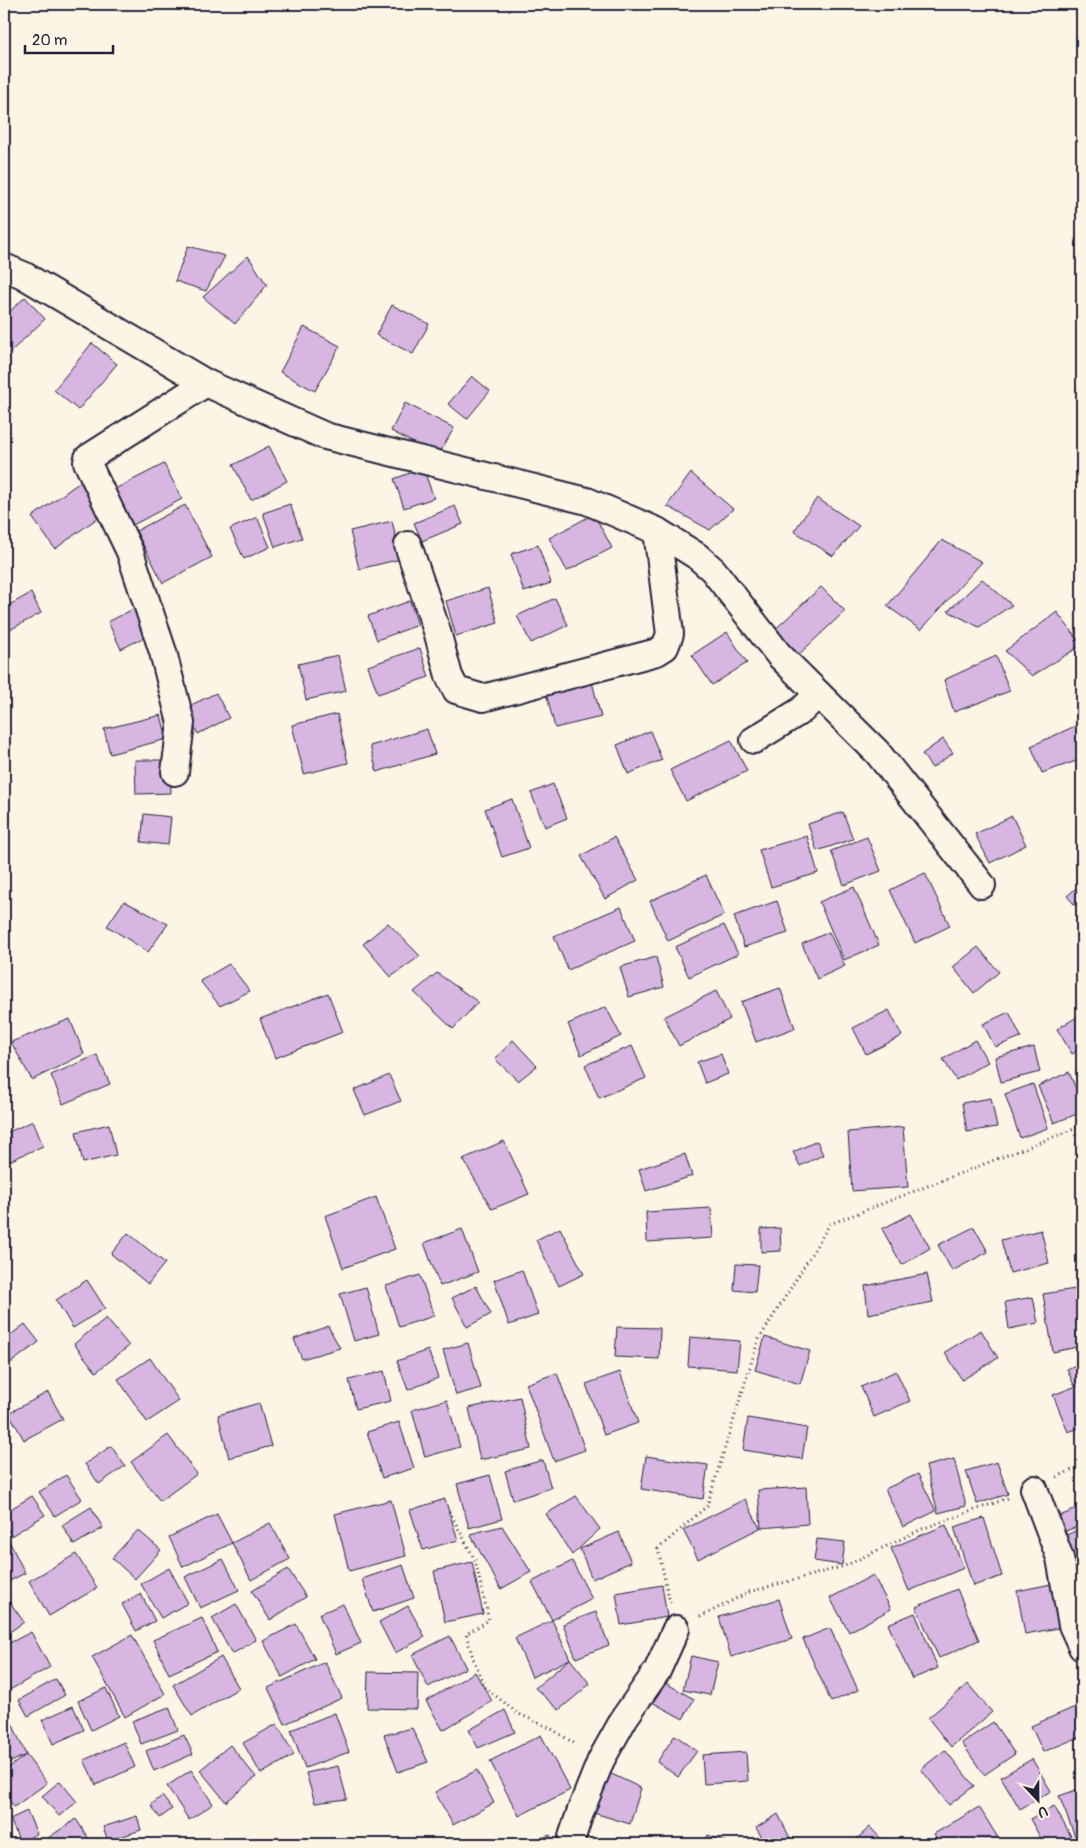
<svg xmlns="http://www.w3.org/2000/svg" width="1086" height="1848" font-family="Pangolin,sans-serif">
<rect width="100%" height="100%" fill="#fcf5e5"/>
<filter id="ink" filterUnits="userSpaceOnUse"><feTurbulence type="fractalNoise" baseFrequency=".02" numOctaves="2"/><feDisplacementMap in="SourceGraphic" scale="10" xChannelSelector="R" yChannelSelector="G"/><feConvolveMatrix kernelMatrix="1 2 1 2 8 2 1 2 1" color-interpolation-filters="sRGB"/></filter>
<g filter="url(#ink)">
<!-- building -->
<g fill="#d7b6e2" stroke="#22223b">
<polygon points="188,246 225,256 206,291 175,281"/>
<polygon points="248,256 267,285 235,324 203,297"/>
<polygon points="25,297 45,319 4,358 4,317"/>
<polygon points="392,305 429,324 413,354 376,335"/>
<polygon points="304,327 340,346 315,391 280,372"/>
<polygon points="92,343 117,364 78,410 54,390"/>
<polygon points="472,376 490,391 467,419 448,404"/>
<polygon points="405,403 454,428 438,456 391,431"/>
<polygon points="269,446 287,481 251,500 233,465"/>
<polygon points="164,464 182,499 133,525 115,489"/>
<polygon points="423,468 434,498 404,508 394,479"/>
<polygon points="691,473 733,509 710,530 667,506"/>
<polygon points="80,482 103,514 55,549 32,517"/>
<polygon points="817,498 859,526 833,556 794,531"/>
<polygon points="290,504 302,538 275,547 263,513"/>
<polygon points="185,505 212,557 163,583 136,531"/>
<polygon points="455,506 463,524 422,541 414,523"/>
<polygon points="594,514 612,548 567,571 549,538"/>
<polygon points="257,517 270,547 244,559 230,529"/>
<polygon points="392,521 401,559 359,569 350,531"/>
<polygon points="942,540 982,562 921,630 887,606"/>
<polygon points="538,545 551,583 524,592 511,554"/>
<polygon points="982,579 1012,605 979,627 948,611"/>
<polygon points="821,587 845,611 794,659 770,634"/>
<polygon points="488,588 498,623 456,636 446,601"/>
<polygon points="31,593 41,613 4,633 4,608"/>
<polygon points="555,598 568,625 531,643 517,616"/>
<polygon points="410,601 418,625 377,640 368,616"/>
<polygon points="137,607 151,634 121,649 108,622"/>
<polygon points="1057,612 1082,645 1032,676 1005,651"/>
<polygon points="727,632 747,663 712,685 692,655"/>
<polygon points="420,648 429,677 378,694 368,666"/>
<polygon points="338,655 346,691 306,700 298,664"/>
<polygon points="996,656 1010,691 954,712 944,680"/>
<polygon points="590,674 601,717 555,728 544,685"/>
<polygon points="216,693 229,718 198,734 185,708"/>
<polygon points="337,714 348,763 304,774 292,725"/>
<polygon points="161,715 167,739 110,754 104,729"/>
<polygon points="1082,723 1082,759 1042,773 1031,746"/>
<polygon points="427,729 435,754 377,772 370,746"/>
<polygon points="650,731 662,760 628,774 617,745"/>
<polygon points="943,739 953,753 932,768 922,754"/>
<polygon points="731,740 747,771 686,801 670,770"/>
<polygon points="135,760 170,760 171,793 136,794"/>
<polygon points="553,784 567,818 545,827 531,793"/>
<polygon points="512,799 529,848 502,857 485,809"/>
<polygon points="843,812 853,839 817,851 808,824"/>
<polygon points="144,814 171,817 168,845 141,842"/>
<polygon points="1012,816 1026,845 990,863 975,834"/>
<polygon points="807,836 818,873 771,887 759,850"/>
<polygon points="614,837 638,880 605,899 581,856"/>
<polygon points="867,837 881,871 844,885 831,851"/>
<polygon points="925,873 950,926 915,943 890,890"/>
<polygon points="706,875 724,915 668,941 650,901"/>
<polygon points="1082,883 1082,913 1067,896"/>
<polygon points="854,887 879,945 844,960 819,902"/>
<polygon points="124,901 168,924 148,952 107,926"/>
<polygon points="777,901 788,933 744,947 734,916"/>
<polygon points="621,907 635,941 568,970 554,936"/>
<polygon points="388,923 420,956 391,977 363,944"/>
<polygon points="724,925 738,954 689,977 675,947"/>
<polygon points="829,932 845,966 817,979 802,944"/>
<polygon points="978,947 999,972 974,993 953,967"/>
<polygon points="656,957 664,987 629,997 620,967"/>
<polygon points="229,964 250,991 220,1006 200,981"/>
<polygon points="437,973 478,1002 453,1029 414,992"/>
<polygon points="780,988 795,1028 756,1042 741,1002"/>
<polygon points="716,991 730,1019 679,1046 664,1017"/>
<polygon points="328,993 343,1032 275,1058 260,1019"/>
<polygon points="606,1007 621,1036 581,1055 568,1024"/>
<polygon points="889,1010 902,1036 866,1054 853,1028"/>
<polygon points="1009,1012 1021,1037 995,1047 983,1024"/>
<polygon points="1082,1014 1082,1048 1072,1054 1057,1029"/>
<polygon points="70,1019 84,1054 32,1080 11,1042"/>
<polygon points="513,1040 537,1066 518,1081 495,1059"/>
<polygon points="975,1040 988,1062 956,1080 943,1059"/>
<polygon points="632,1046 646,1078 599,1098 585,1065"/>
<polygon points="1034,1047 1040,1072 1001,1082 995,1057"/>
<polygon points="721,1054 728,1074 705,1083 697,1062"/>
<polygon points="97,1055 110,1084 63,1104 51,1075"/>
<polygon points="1069,1072 1082,1104 1082,1112 1054,1123 1038,1086"/>
<polygon points="389,1075 401,1101 365,1115 354,1090"/>
<polygon points="1033,1084 1048,1128 1020,1138 1005,1094"/>
<polygon points="991,1098 997,1127 967,1132 962,1103"/>
<polygon points="33,1121 43,1146 7,1162 4,1156 4,1134"/>
<polygon points="109,1124 116,1155 83,1163 76,1132"/>
<polygon points="903,1127 908,1187 852,1191 848,1132"/>
<polygon points="504,1141 529,1194 492,1209 463,1159"/>
<polygon points="817,1141 823,1155 800,1166 793,1152"/>
<polygon points="1082,1141 1082,1164 1076,1143"/>
<polygon points="685,1154 692,1176 646,1191 639,1169"/>
<polygon points="376,1197 395,1249 343,1268 325,1216"/>
<polygon points="711,1208 713,1238 647,1242 646,1212"/>
<polygon points="911,1214 930,1248 902,1265 882,1229"/>
<polygon points="974,1227 988,1252 952,1271 938,1245"/>
<polygon points="560,1228 584,1274 559,1286 536,1240"/>
<polygon points="780,1228 781,1251 761,1252 761,1229"/>
<polygon points="462,1229 478,1272 440,1286 424,1243"/>
<polygon points="1041,1230 1049,1263 1010,1273 1001,1240"/>
<polygon points="128,1233 165,1263 148,1284 111,1254"/>
<polygon points="736,1264 758,1265 755,1292 734,1290"/>
<polygon points="522,1270 538,1315 509,1325 494,1280"/>
<polygon points="927,1274 933,1302 868,1314 865,1286"/>
<polygon points="420,1275 434,1316 399,1327 386,1286"/>
<polygon points="87,1280 105,1308 73,1328 56,1300"/>
<polygon points="476,1286 491,1314 467,1327 452,1298"/>
<polygon points="366,1287 379,1334 354,1341 340,1294"/>
<polygon points="1075,1289 1082,1330 1082,1346 1053,1352 1043,1294"/>
<polygon points="1033,1297 1038,1323 1009,1329 1005,1302"/>
<polygon points="106,1318 129,1346 96,1372 74,1344"/>
<polygon points="25,1324 39,1342 4,1368 4,1340"/>
<polygon points="328,1326 340,1348 302,1359 294,1339"/>
<polygon points="617,1327 660,1328 659,1359 615,1357"/>
<polygon points="981,1330 998,1358 962,1380 945,1352"/>
<polygon points="690,1337 740,1341 737,1370 688,1366"/>
<polygon points="765,1337 810,1351 800,1384 755,1370"/>
<polygon points="468,1343 481,1388 456,1395 443,1350"/>
<polygon points="428,1350 438,1378 408,1390 397,1361"/>
<polygon points="150,1358 179,1401 147,1422 118,1379"/>
<polygon points="1082,1362 1082,1381 1074,1385 1067,1369"/>
<polygon points="384,1371 391,1401 356,1409 349,1380"/>
<polygon points="896,1371 910,1401 874,1417 861,1387"/>
<polygon points="620,1372 638,1423 604,1435 586,1384"/>
<polygon points="557,1373 585,1450 554,1461 526,1384"/>
<polygon points="1082,1384 1082,1427 1068,1432 1053,1395"/>
<polygon points="48,1392 63,1419 24,1440 9,1413"/>
<polygon points="520,1397 531,1449 480,1460 469,1408"/>
<polygon points="447,1400 460,1447 425,1457 412,1410"/>
<polygon points="259,1403 271,1446 229,1458 218,1415"/>
<polygon points="748,1418 807,1428 802,1459 743,1450"/>
<polygon points="399,1422 414,1468 382,1478 367,1432"/>
<polygon points="168,1435 197,1474 160,1501 131,1462"/>
<polygon points="111,1446 125,1466 99,1484 85,1464"/>
<polygon points="646,1456 708,1465 703,1499 641,1489"/>
<polygon points="954,1459 966,1506 938,1513 926,1466"/>
<polygon points="543,1460 551,1488 513,1500 505,1471"/>
<polygon points="997,1462 1008,1494 977,1504 966,1471"/>
<polygon points="918,1474 936,1511 903,1527 885,1489"/>
<polygon points="66,1475 82,1499 55,1516 39,1492"/>
<polygon points="490,1475 502,1519 469,1528 457,1484"/>
<polygon points="806,1487 808,1524 761,1528 758,1490"/>
<polygon points="32,1496 45,1515 11,1536 4,1523 4,1513"/>
<polygon points="576,1496 600,1529 572,1555 546,1514"/>
<polygon points="445,1499 458,1540 423,1550 410,1510"/>
<polygon points="745,1499 760,1528 698,1559 683,1530"/>
<polygon points="391,1500 406,1556 349,1571 335,1514"/>
<polygon points="91,1507 103,1528 74,1545 62,1525"/>
<polygon points="1082,1507 1082,1525 1063,1532 1057,1517"/>
<polygon points="217,1514 232,1543 183,1567 169,1537"/>
<polygon points="984,1518 1002,1576 973,1586 954,1527"/>
<polygon points="270,1523 290,1559 251,1580 232,1543"/>
<polygon points="946,1525 964,1568 909,1591 891,1548"/>
<polygon points="502,1526 531,1572 501,1589 470,1534"/>
<polygon points="1082,1528 1082,1549 1070,1554 1062,1537"/>
<polygon points="138,1530 161,1550 135,1579 112,1558"/>
<polygon points="619,1532 631,1562 592,1579 580,1549"/>
<polygon points="817,1539 845,1542 842,1565 814,1561"/>
<polygon points="9,1541 25,1573 4,1584 4,1544"/>
<polygon points="76,1554 97,1588 49,1616 29,1581"/>
<polygon points="223,1559 239,1590 200,1608 185,1577"/>
<polygon points="572,1561 592,1599 552,1620 532,1582"/>
<polygon points="472,1562 483,1614 445,1622 434,1571"/>
<polygon points="403,1565 414,1598 373,1612 362,1579"/>
<polygon points="169,1568 188,1603 161,1618 141,1584"/>
<polygon points="288,1569 306,1597 270,1620 252,1591"/>
<polygon points="873,1575 891,1609 849,1632 830,1598"/>
<polygon points="1056,1583 1064,1627 1025,1634 1017,1591"/>
<polygon points="662,1585 667,1617 621,1625 616,1593"/>
<polygon points="957,1589 979,1640 939,1658 916,1607"/>
<polygon points="4,1594 24,1622 4,1636"/>
<polygon points="141,1594 155,1621 136,1631 122,1604"/>
<polygon points="779,1599 792,1639 731,1657 719,1617"/>
<polygon points="236,1604 256,1640 232,1654 212,1618"/>
<polygon points="343,1604 361,1643 336,1654 319,1614"/>
<polygon points="408,1606 425,1637 395,1653 379,1622"/>
<polygon points="596,1612 609,1645 576,1658 563,1624"/>
<polygon points="915,1613 938,1668 912,1679 888,1624"/>
<polygon points="202,1618 217,1652 169,1674 153,1640"/>
<polygon points="552,1620 570,1659 532,1677 515,1638"/>
<polygon points="296,1624 315,1659 282,1677 263,1641"/>
<polygon points="830,1628 858,1690 831,1702 803,1639"/>
<polygon points="31,1632 50,1667 6,1692 4,1688 4,1646"/>
<polygon points="132,1635 165,1694 125,1717 92,1657"/>
<polygon points="450,1636 466,1668 428,1687 412,1655"/>
<polygon points="691,1656 718,1662 710,1695 683,1690"/>
<polygon points="221,1657 239,1688 192,1716 173,1685"/>
<polygon points="570,1659 590,1684 559,1710 535,1688"/>
<polygon points="325,1662 342,1698 285,1724 268,1688"/>
<polygon points="368,1672 418,1673 417,1709 367,1708"/>
<polygon points="475,1672 492,1701 443,1730 426,1701"/>
<polygon points="56,1679 65,1695 28,1716 19,1700"/>
<polygon points="662,1681 694,1699 683,1719 650,1701"/>
<polygon points="968,1684 992,1712 951,1747 928,1718"/>
<polygon points="106,1688 119,1716 91,1730 78,1701"/>
<polygon points="1082,1704 1082,1736 1043,1752 1031,1726"/>
<polygon points="73,1706 84,1730 53,1744 42,1720"/>
<polygon points="169,1707 178,1730 141,1744 132,1721"/>
<polygon points="505,1710 515,1732 478,1748 469,1730"/>
<polygon points="335,1713 349,1752 305,1768 291,1730"/>
<polygon points="9,1716 26,1755 4,1765 4,1718"/>
<polygon points="993,1722 1015,1754 984,1775 962,1743"/>
<polygon points="277,1724 294,1755 261,1774 243,1743"/>
<polygon points="412,1728 428,1762 398,1772 384,1735"/>
<polygon points="184,1735 193,1754 154,1771 146,1751"/>
<polygon points="541,1735 570,1790 519,1816 490,1761"/>
<polygon points="675,1735 697,1751 678,1777 657,1762"/>
<polygon points="124,1742 135,1767 96,1785 84,1760"/>
<polygon points="230,1745 256,1777 226,1802 200,1770"/>
<polygon points="945,1750 974,1786 949,1805 921,1769"/>
<polygon points="746,1752 748,1781 704,1784 702,1755"/>
<polygon points="26,1755 47,1783 14,1807 4,1793 4,1771"/>
<polygon points="1032,1759 1051,1791 1020,1809 1001,1777"/>
<polygon points="338,1766 347,1799 315,1803 306,1773"/>
<polygon points="601,1769 641,1788 630,1824 584,1810"/>
<polygon points="191,1770 213,1804 189,1820 167,1786"/>
<polygon points="477,1770 494,1803 453,1825 435,1792"/>
<polygon points="60,1781 77,1802 59,1816 42,1796"/>
<polygon points="1082,1788 1082,1844 1078,1844 1059,1796"/>
<polygon points="162,1796 172,1809 160,1818 151,1805"/>
<polygon points="1054,1806 1072,1838 1060,1844 1044,1844 1030,1819"/>
<polygon points="979,1807 1000,1841 994,1844 940,1844 934,1834"/>
<polygon points="27,1811 37,1834 20,1842 10,1819"/>
<polygon points="778,1814 793,1844 766,1844 756,1828"/>
<polygon points="137,1816 141,1830 108,1841 103,1827"/>
<polygon points="76,1819 92,1844 43,1844 42,1842"/>
<polygon points="870,1827 886,1844 851,1844"/>
<polygon points="550,1835 554,1844 524,1844"/>
<polygon points="708,1835 731,1844 705,1844"/>
</g>
<g fill="none" stroke-linecap="round" stroke-linejoin="round">
<!-- street casing -->
<g stroke="#22223b" stroke-width="30">
<g id="street">
<polyline points="4,267 23,275 206,383 325,436 587,501 657,531 697,556 713,570 779,655 877,752 982,885"/>
<polyline points="408,545 437,631 449,676 456,690 483,698 657,652 665,647 670,634 657,531"/>
<polyline points="754,740 802,710 818,694"/>
<polyline points="175,772 181,723 163,652 130,552 87,462 88,458 206,383"/>
<polyline points="1034,1489 1060,1558 1072,1625 1082,1647"/>
<polyline points="572,1844 572,1837 581,1810 601,1760 625,1717 657,1671 676,1629"/>
</g>
</g>
<!-- path -->
<g stroke="#22223b" stroke-width="3" stroke-dasharray="1 4" stroke-linecap="butt">
<polyline points="1057,1477 1082,1465"/>
<polyline points="449,1511 475,1560 489,1620 466,1634 473,1658 485,1687 517,1713 550,1728 577,1745"/>
<polyline points="670,1603 658,1549 707,1506 758,1341 830,1224 1074,1129 1082,1124"/>
<polyline points="700,1617 749,1592 845,1566 922,1529 1008,1498"/>
</g>
<!-- street -->
<use href="#street" stroke="#fcf5e5" stroke-width="26"/>
</g>
</g>
<!-- margin -->
<rect width="1086" height="1848" fill="none" stroke="#fcf5e5" stroke-width="20"/>
<rect x="10" y="10" width="1066" height="1828" fill="none" stroke="#22223b" stroke-width="2" filter="url(#ink)"/>
<!-- north arrow -->
<g transform="translate(1038 1800) rotate(158)" stroke="#fcf5e5" stroke-width="4" paint-order="stroke">
<path d="M0-4L9 19L0 12L-9 19Z" fill="#22223b"/>
<text y="-8" font-size="14" font-weight="bold" text-anchor="middle" fill="#22223b">U</text>
</g>
<!-- scale -->
<path d="M25 45v8h88v-8" fill="none" stroke="#22223b" stroke-width="2.5"/>
<text x="32" y="45" font-size="15" fill="#22223b" stroke="#fcf5e5" stroke-width="4" paint-order="stroke">20 m</text>
</svg>
